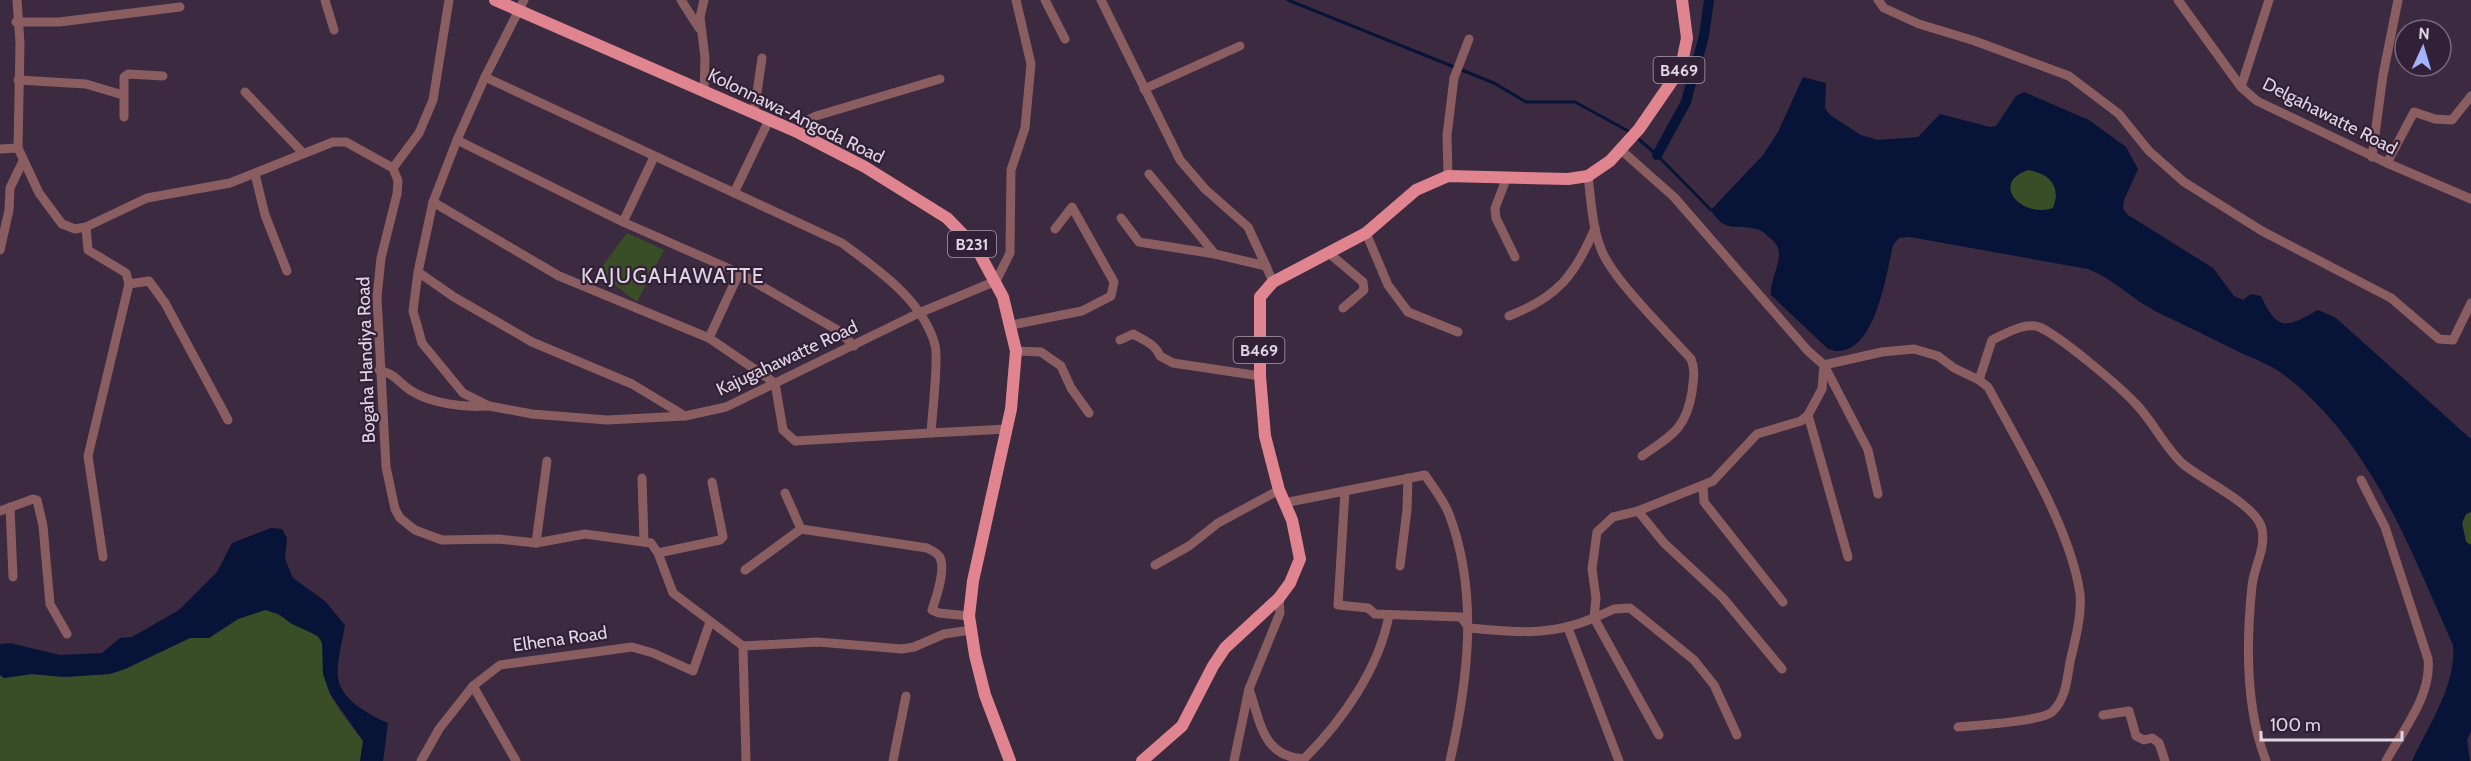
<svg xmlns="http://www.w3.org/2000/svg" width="2471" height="761" font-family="Cabin,sans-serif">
<rect width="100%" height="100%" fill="#3c2a41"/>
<!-- green -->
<g fill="#394e26">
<path d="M2028,170C2049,173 2062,186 2053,208C2022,219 1989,184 2028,170Z"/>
<polygon points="627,233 664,250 637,302 598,272"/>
<polygon points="2471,512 2471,545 2466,542 2462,523 2466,514"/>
<path d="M265,610C275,613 318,633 321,641C326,654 322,674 329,691C336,709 352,726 363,741L360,761H0V675L4,678L32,674L64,677L110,674L125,669L190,638H209L238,619Z"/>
</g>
<!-- water -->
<g fill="#071437" fill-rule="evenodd">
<path d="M1803,77L1826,83L1825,108L1830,115L1861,135L1878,140L1918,137L1940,114L1990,127L1996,126L2016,96L2024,92L2089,120L2126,147L2138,169L2124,200L2123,209L2128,215L2213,268L2234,296L2243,300L2251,294L2261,296C2278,333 2287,327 2318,310L2336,318L2471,439V512L2466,514L2462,523L2466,542L2471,545V731L2467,740L2470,761H2412C2428,726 2457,684 2453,645C2409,547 2370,438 2280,372C2268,364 2252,358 2239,352C2212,339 2185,325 2157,312C2133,300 2114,279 2088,269L1910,237L1899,238L1893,245C1886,275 1874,365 1828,349L1771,295C1769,276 1790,253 1771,239C1767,236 1763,231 1759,230C1739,222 1726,236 1711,210L1763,155L1778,132ZM2028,170C2049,173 2062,186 2053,208C2022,219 1989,183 2028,170Z"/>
<path d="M271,528L282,529L287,538L285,559L293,578L325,601L345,625C343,641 336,661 338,677C340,700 370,715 388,723L383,761H360L363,741L330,694L323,674L322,643L318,636L290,623L279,614L265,610L238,619L209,638H190L125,669L110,674L64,677L32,674L4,678L0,675V644L10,643L60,655L102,653L120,638L132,637L179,610L217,572L232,543Z"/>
</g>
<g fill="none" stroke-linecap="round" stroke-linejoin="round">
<!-- stream -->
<g stroke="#071437" stroke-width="3">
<polyline points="1288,0 1494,83 1526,102 1575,102 1630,132"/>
<polyline points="1635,136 1657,155 1711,210"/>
</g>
<!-- canal -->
<polyline stroke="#071437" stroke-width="10" points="1657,155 1686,102 1704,36 1709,0"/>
<!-- minor -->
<g stroke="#8a5d61" stroke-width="9">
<polyline points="17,0 20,43 18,148 39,193 62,224 75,229 86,227 147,198 230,183 333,142 346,142 393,168 398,181 397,194 381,258 377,297 386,467 395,509 400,518 415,530 442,540 498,539 536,543 585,534 651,543 658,553 673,593 743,646 746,761"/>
<polyline points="325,0 334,30"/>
<polyline points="524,0 485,77 457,140 433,202 418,272 413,311 422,343 463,393 489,406 532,414 607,420 685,416 726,407 919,313 996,281 1010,253 1011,170 1025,128 1031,64 1016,0"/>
<polyline points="681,0 699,28"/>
<polyline points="704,0 700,17 705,58 704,91"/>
<polyline points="1045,0 1065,39"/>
<polyline points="1101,0 1180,160 1205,189 1248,227 1266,266"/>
<polyline points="1878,0 1884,8 1919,24 1975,41 2069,76 2119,114 2149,151 2184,182 2262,231 2391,298 2439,339 2453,340 2471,303"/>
<polyline points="2178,0 2241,87 2257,101 2387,163 2471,199"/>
<polyline points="16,22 59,22 180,7"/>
<polyline points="18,80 86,84 123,95"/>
<polyline points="2241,87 2269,0"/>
<polyline points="1144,89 1240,46"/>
<polyline points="245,92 303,153"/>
<polyline points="754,113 762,58"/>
<polyline points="124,117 124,77 128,74 163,76"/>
<polyline points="795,131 803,122 816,116 940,79"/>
<polyline points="457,140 623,222 739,273 839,331 854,346"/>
<polyline points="0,149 18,148"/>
<path d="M1621,150L1674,197L1808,351L1824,365L1882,352L1914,349L1938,356L1954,368L1979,380L1992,340C2005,334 2024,322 2039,327C2059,335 2119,386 2135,403C2153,421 2164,447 2183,464C2202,480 2257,505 2262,529C2266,550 2254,566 2252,586C2246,643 2245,707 2266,761"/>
<polyline points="2372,157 2383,75 2398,0"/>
<polyline points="2387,163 2414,112 2435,119 2452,120 2471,96"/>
<polyline points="393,168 419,133 433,100 449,0"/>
<polyline points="255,174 265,215 287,271"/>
<polyline points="1149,174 1215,254 1266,266 1273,282"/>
<polyline points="1448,176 1447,135 1454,78 1469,39"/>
<path d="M1588,176C1591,200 1592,226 1601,249C1612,279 1668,333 1691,359C1696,371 1693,380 1692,392C1686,429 1672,435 1642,456"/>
<polyline points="1507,177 1495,208 1496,218 1515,257"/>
<polyline points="734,193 769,120"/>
<path d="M433,202L559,276L709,338L775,383L783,430L795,441L931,433C932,415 939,358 935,345C923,300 877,269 842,243L485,77"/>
<polyline points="1121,218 1139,242 1215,254"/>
<polyline points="623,222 654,157"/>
<polyline points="86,227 88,250 126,273 129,284 88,456 103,557"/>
<polyline points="1366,233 1388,285 1408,312 1458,332"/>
<polyline points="0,250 9,210 10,188 23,161"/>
<polyline points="1330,254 1363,282 1364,290 1343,308"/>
<polyline points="418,272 454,297 532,342 632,384 685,416"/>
<polyline points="129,284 149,281 165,303 228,420"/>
<path d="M1509,316C1558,297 1575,275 1595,228"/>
<polyline points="1012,325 1082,311 1111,296 1114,282 1072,207 1055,229"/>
<polyline points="709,338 739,273"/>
<path d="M1120,340L1133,334C1144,340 1155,344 1160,356L1173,363L1260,376"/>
<polyline points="1016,351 1041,352 1061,366 1071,388 1089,413"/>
<polyline points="1824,365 1868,450 1878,494"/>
<path d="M379,370C395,374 397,381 410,390C429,403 464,408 487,406"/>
<polyline points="1808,415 1848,557"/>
<polyline points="931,433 1007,429"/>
<polyline points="642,478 644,542"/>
<path d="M2361,480L2385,527L2428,659C2432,695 2403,730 2386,761"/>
<polyline points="1703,486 1704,502 1783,602"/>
<path d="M1345,491L1338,605L1368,608L1375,614L1461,617L1469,628C1518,632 1547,637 1594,618L1596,598L1592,569L1597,532L1613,517L1638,511L1713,481L1757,434L1801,421L1808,415L1822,389L1824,365"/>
<path d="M1284,503L1425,475C1433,487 1444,501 1449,514C1479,593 1468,681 1450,761"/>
<polyline points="10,507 13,577"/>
<polyline points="0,511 33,499 37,500 43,526 50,604 67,634"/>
<polyline points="1638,511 1664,543 1723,598 1782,669"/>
<path d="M801,529L927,548C931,550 937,553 939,556C947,567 936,598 932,610L939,613L969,616"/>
<polyline points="536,543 547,461"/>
<polyline points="658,553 720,540 723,537 712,482"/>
<polyline points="1155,565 1189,546 1218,523 1279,490"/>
<polyline points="1400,566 1407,510 1408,478"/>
<polyline points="745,570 801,529 785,493"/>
<polyline points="1568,628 1619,761"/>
<polyline points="743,646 818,642 902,649 914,647 944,634 971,630"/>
<polyline points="473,686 516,761"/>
<path d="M1249,689C1261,723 1262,756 1304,759C1342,721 1379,669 1389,615"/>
<polyline points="2103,715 2129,711 2136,736 2144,740 2152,738 2159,743 2165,761"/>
<path d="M1958,727C1977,725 2039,722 2052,712C2066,699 2067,679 2070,662C2075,640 2082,616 2080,594C2071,529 2019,445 1988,387L1979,380"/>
<polyline points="1659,735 1594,618 1614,609 1630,608 1694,660 1714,685 1737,735"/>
<polyline points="421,761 439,729 473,686 500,665 632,647 653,653 693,671 710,622"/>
<polyline points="893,761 906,696"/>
<polyline points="1234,761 1249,689 1280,613 1279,598"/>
</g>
<!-- major -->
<g stroke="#e0858f" stroke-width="12">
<polyline points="495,0 795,131 865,167 947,218 977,249 1003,297 1016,351 1011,409 973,581 969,616 975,655 985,695 1010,761"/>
<polyline points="1142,761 1182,726 1213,666 1225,648 1279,598 1290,583 1300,559 1292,520 1279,490 1265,436 1260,376 1260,297 1273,282 1366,233 1416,190 1448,176 1568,179 1588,176 1610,161 1639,129 1681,68 1687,38 1682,0"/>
</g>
</g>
<g text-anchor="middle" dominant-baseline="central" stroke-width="4.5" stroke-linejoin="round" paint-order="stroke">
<!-- shield labels -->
<g fill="#322037" stroke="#ac9faf" stroke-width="1.5">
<rect x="1653.5" y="57" width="51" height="26" rx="4.5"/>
<rect x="948" y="231" width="48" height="26" rx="4.5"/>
<rect x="1233.5" y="337" width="51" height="26" rx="4.5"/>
</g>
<g font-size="16" font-weight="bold" fill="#e0d5e3">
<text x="1679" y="70">B469</text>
<text x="972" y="244">B231</text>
<text x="1259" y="350">B469</text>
</g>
<!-- street labels -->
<g font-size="18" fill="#e0d5e3" stroke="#322037">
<text transform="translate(796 116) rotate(26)">Kolonnawa-Angoda Road</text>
<text transform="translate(2330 116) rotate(27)">Delgahawatte Road</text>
<text transform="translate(787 358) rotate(-25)">Kajugahawatte Road</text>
<text transform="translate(366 360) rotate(-92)">Bogaha Handiya Road</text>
<text transform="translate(560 639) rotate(-8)">Elhena Road</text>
</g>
<!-- quarter labels -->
<g font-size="21" letter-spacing="1.5" fill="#e0d5e3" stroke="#322037">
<text x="673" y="275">KAJUGAHAWATTE</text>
</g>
</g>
<!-- north arrow -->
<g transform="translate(2423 48) rotate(4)"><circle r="28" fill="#322037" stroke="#78687c" stroke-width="1.5"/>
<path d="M0-4.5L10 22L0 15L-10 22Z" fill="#a4b2fc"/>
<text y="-9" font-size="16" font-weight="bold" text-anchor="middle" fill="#e0d5e3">N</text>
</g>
<!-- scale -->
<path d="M2261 731v9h141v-9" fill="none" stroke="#e0d5e3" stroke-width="3"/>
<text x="2270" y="731" font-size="18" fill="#e0d5e3" stroke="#322037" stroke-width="4.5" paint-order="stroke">100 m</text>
</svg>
